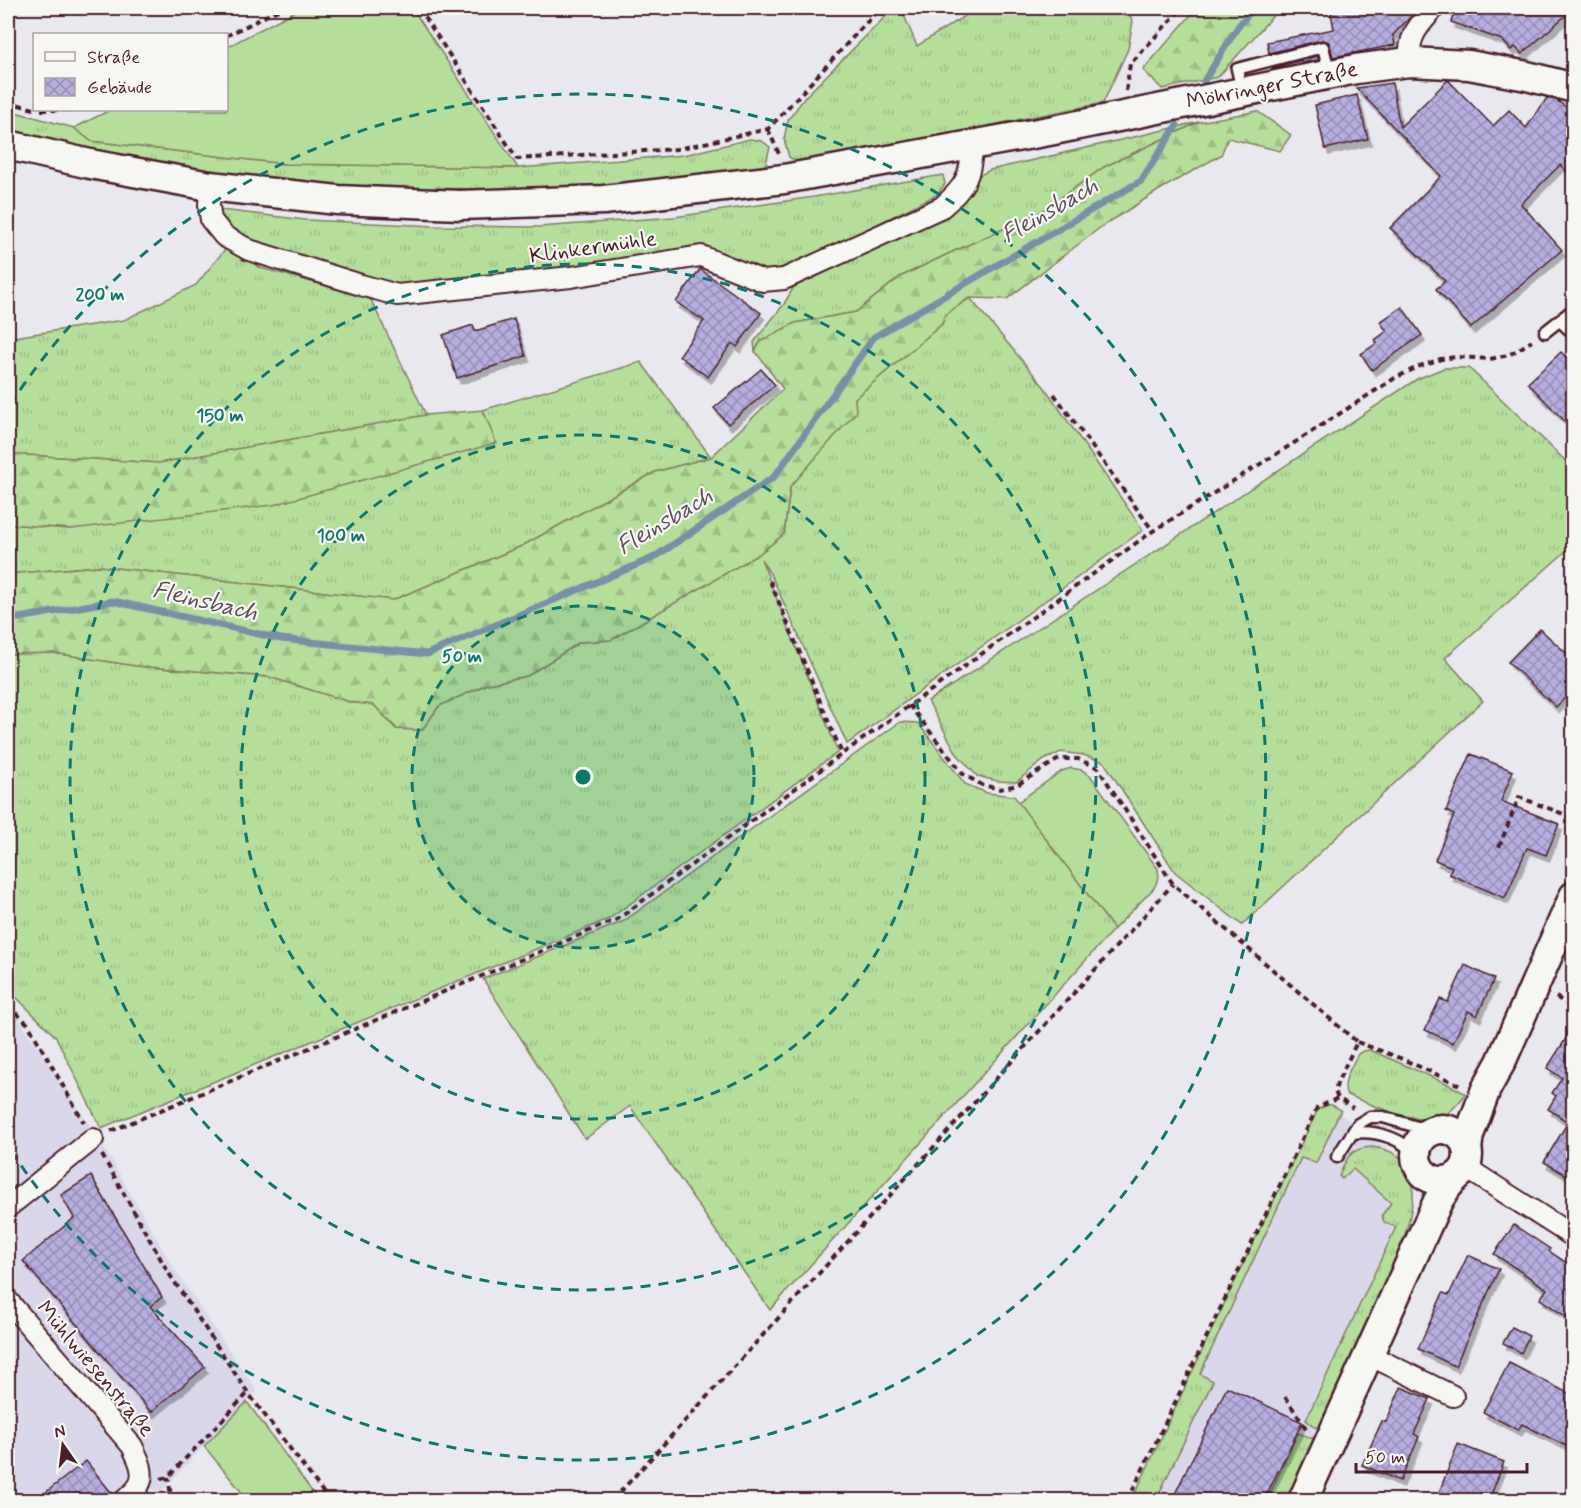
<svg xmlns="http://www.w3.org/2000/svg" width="1581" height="1508" font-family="Mynerve,sans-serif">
<defs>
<pattern id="grass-tufts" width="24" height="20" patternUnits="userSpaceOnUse" patternTransform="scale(1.5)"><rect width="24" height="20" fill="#b5de9b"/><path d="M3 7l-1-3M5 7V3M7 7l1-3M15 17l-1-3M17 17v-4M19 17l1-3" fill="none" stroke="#9dbe86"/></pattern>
<pattern id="forest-firs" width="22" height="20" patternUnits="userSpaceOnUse" patternTransform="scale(1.5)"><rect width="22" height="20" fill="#b5de9b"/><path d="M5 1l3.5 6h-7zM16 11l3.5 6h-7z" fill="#9dbe86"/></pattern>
<pattern id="building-cross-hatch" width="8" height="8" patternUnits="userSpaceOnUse" patternTransform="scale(1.5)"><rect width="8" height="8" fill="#b6aedf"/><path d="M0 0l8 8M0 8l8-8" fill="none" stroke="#968db5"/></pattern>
<filter id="shadow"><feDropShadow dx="3.5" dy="6" stdDeviation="0" flood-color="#0004"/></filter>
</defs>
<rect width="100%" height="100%" fill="#e9e8ee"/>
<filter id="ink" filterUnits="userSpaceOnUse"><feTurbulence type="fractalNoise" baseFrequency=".0167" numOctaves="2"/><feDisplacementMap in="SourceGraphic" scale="12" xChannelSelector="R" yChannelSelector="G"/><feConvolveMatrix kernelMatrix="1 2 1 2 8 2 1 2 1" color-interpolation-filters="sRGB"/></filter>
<g filter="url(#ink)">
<!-- built -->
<g fill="#dad7ea">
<polygon points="8,1003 98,1137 175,1270 257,1391 160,1492 140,1484 125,1500 8,1500"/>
<polygon points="1329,1106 1393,1153 1411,1202 1383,1284 1284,1500 1136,1500 1315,1122"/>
</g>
<!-- grass -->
<g fill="url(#grass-tufts)" stroke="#807e63" stroke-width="1.5">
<polygon points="894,8 901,8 917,46 977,8 1125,8 1133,21 1128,49 1103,103 799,163 789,157 784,139 788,120 805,97"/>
<polygon points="8,110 74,128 91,141 285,164 518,168 684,155 750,139 762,141 770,147 765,167 643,182 531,189 351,188 220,175 102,153 8,129"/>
<polygon points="1199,122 1104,167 1039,213 950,253 900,277 856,312 795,323 761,341 755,351 754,342 784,304 795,285 947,212 963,198 978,176 990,170"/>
<polygon points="943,175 945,184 938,194 791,267 768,271 709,250 561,273 398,286 249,245 219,219 221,210 305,220 436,226 539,227 674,217 814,197"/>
<polygon points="227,247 261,268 370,298 426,415 159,463 8,454 8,338 124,320 196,285"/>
<polygon points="970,298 1045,388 1143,530 847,744 773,579 761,559 838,752 609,919 101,1128 56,1037 8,989 8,654 54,653 136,666 269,677 350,702 374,705 396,729 422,730 439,706 487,684 527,676 580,642 611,640 759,554 784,534 790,487 855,412 855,398 942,324 946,314"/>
<polygon points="641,362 711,457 655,472 522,546 393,600 99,566 8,574 8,524 71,529 496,443 483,410"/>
<polygon points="1444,368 1469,368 1573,468 1573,545 1445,658 1483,701 1242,925 1175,872 1104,762 1083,755 1061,752 1044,760 1016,782 997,781 977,776 957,754 928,701 1417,379"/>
<polygon points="900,722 918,723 965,784 987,793 1014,796 1114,929 770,1310 630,1106 585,1139 483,979 624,921"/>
<path d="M1370,1050L1450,1085L1466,1094C1459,1102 1452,1112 1442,1117C1420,1126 1368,1104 1346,1094C1342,1080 1352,1066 1358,1054L1363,1051Z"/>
<polygon points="1328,1105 1332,1105 1341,1110 1316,1163 1301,1158 1200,1374 1213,1381 1156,1500 1132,1500 1238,1274 1318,1109"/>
<path d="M1372,1147C1388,1149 1405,1156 1411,1173C1424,1213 1377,1305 1359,1342C1346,1371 1332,1400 1319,1430L1306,1420L1396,1227L1384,1222L1382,1215L1391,1203L1353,1169L1342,1179L1339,1176C1347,1157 1350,1148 1372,1147Z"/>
<polygon points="1298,1433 1314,1439 1286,1500 1267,1500"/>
</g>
<!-- forest -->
<g fill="url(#forest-firs)" stroke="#807e63" stroke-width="1.5">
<polygon points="1197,8 1280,8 1218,77 1162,89 1143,70"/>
<polygon points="1257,111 1291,135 1280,151 1228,138 1221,155 1161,189 1101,227 1007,299 969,298 946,314 942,324 855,398 856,412 790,487 784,534 759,554 611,640 580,642 527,676 487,684 439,706 422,730 397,729 374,705 350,702 269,677 136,666 54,653 8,654 8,574 99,566 393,600 522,546 655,472 711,457 783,389 755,351 761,341 795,323 856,312 900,277 950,253 1039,213 1104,167 1199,122"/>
<polygon points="483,410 496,443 273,505 71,529 8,524 8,454 159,463 426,415"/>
</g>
<!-- garden -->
<g fill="#b5de9b" stroke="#807e63" stroke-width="1.5">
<polygon points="301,8 412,8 518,168 285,164 91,141 74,128 110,110 226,110 227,47"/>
<polygon points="1071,768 1082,770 1090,775 1158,869 1159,877 1154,888 1114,929 1018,802 1062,771"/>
<polygon points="247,1402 318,1500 248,1500 204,1446"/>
</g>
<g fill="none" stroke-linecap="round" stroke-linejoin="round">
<!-- stream -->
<g stroke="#7890a7" stroke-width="7">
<polyline points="1204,81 1239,25 1254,8"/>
<polyline points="8,620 113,601 281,639 427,654 653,558 774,477 874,337 1141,181 1177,125"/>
</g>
</g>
<!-- building -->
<g fill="url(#building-cross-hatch)" stroke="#4a1f2b" stroke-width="1.5" filter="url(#shadow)">
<polygon points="1330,8 1419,8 1393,35 1395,45 1333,57 1329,42 1322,40 1269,53 1267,42 1334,29"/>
<polygon points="1456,8 1574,8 1522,54 1515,47 1511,50 1502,40 1451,22"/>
<polygon points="1318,56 1318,59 1317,60 1272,69 1272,68"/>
<polygon points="1448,80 1493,126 1509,110 1526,128 1547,98 1556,100 1574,113 1574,178 1560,165 1521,204 1562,250 1471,328 1436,289 1445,281 1390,228 1441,176 1356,88 1392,83 1400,127"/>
<polygon points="1357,95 1368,139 1325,149 1315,105"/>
<polygon points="700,269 761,313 737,347 732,343 708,377 679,356 704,321 676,302"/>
<polygon points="1402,307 1422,335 1372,370 1361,354 1377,343 1375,340 1387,331 1380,322"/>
<polygon points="514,319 526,356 457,378 443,335 473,325 475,331"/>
<polygon points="1561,352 1574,365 1574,431 1528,383"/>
<polygon points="761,369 775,385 728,424 714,408"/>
<polygon points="1540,629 1574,660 1574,689 1556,707 1508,662"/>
<polygon points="1471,754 1513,771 1501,801 1559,824 1546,855 1527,848 1505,898 1449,874 1452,867 1435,860 1454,815 1446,811"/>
<polygon points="1465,965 1494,979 1477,1016 1468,1011 1453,1043 1425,1030 1440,999 1448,1002"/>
<polygon points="1574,1026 1574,1180 1544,1162 1568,1122 1548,1109 1556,1096 1552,1093 1562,1078 1547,1068"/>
<polygon points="91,1176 162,1297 150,1306 205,1367 151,1412 23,1261 74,1218 61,1195"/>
<polygon points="1514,1225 1550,1249 1549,1251 1574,1268 1574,1322 1540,1299 1547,1289 1494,1254"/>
<polygon points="1468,1255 1499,1269 1455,1366 1418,1349 1443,1293 1449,1295"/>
<polygon points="1512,1327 1529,1336 1521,1353 1503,1343"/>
<polygon points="1509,1363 1574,1396 1574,1450 1522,1424 1518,1430 1483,1412"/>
<polygon points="1227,1387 1302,1422 1298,1431 1264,1500 1172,1500"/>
<polygon points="1401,1387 1430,1399 1414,1434 1419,1437 1400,1481 1362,1465 1382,1421 1386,1422"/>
<polygon points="1458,1444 1504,1462 1489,1500 1436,1500"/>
<polygon points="86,1461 114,1496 113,1500 36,1500"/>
</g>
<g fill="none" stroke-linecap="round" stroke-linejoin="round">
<!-- lane casing -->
<g stroke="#4a1f2b" stroke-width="15">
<g id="lane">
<polyline points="1242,90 1237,69 1323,47 1330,74"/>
<polyline points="1560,321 1574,334"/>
<polyline points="1545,332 1574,309"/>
<path d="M1353,1133C1374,1130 1407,1138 1416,1159"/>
<polyline points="1337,1157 1358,1124 1370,1117 1383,1117 1417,1127 1438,1130"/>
</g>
</g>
<!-- street casing -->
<g stroke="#4a1f2b" stroke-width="24">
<g id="street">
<path d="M1409,62C1409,34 1417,28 1434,8"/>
<path d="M210,186L209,206L211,220L224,236L249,250L361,285L397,295L571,277L701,256L763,281L784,279L942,207C965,187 971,177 972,146"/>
<polyline points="1465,1167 1574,1237"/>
<polyline points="8,1207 93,1139"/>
<path d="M8,1301L132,1446C138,1458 146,1473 139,1485C136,1491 129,1496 125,1500"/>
<polyline points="1369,1355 1453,1396"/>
</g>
</g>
<!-- secondary casing -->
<g stroke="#4a1f2b" stroke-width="33">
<g id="secondary">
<polyline points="8,145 90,164 210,186 338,200 460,205 604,200 784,179 1049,131 1356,69 1409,62 1469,65 1527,76 1574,88"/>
<circle cx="1442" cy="1155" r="26"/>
<polyline points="1467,1148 1469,1135 1486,1089 1501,1062 1574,896"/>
<polyline points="1303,1500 1438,1201 1447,1187 1456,1177"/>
</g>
</g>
<!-- path -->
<g stroke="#4a1f2b" stroke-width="4" stroke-dasharray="6 4.5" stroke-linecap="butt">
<polyline points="419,8 517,159 677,149 768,129 880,8"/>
<polyline points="226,36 282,8"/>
<polyline points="1126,91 1130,64 1182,8"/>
<polyline points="8,102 34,109"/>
<polyline points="41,110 69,110"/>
<polyline points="768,129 779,154"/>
<polyline points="1054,394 1153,531"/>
<polyline points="770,581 842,754"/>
<polyline points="909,705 963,774 982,785 1000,789 1017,785 1059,759 1078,759 1098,768 1173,884 1357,1042 1337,1083 1335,1092 1338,1098 1353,1108"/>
<polyline points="1499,847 1519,797 1574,818"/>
<polyline points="1556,997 1574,1009"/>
<polyline points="8,1006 28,1024 84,1123"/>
<polyline points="1357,1042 1400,1058 1462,1086"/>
<polyline points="111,1131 618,919 842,754 1153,531 1294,443 1395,378 1420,366 1441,359 1457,357 1490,359 1509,355 1532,341"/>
<polyline points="102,1155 168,1272 248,1393 329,1500"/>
<polyline points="1285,1397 1308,1431"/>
<polyline points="161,1479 168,1477 248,1393"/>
<polyline points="166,1500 171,1496 168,1477"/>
<polyline points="613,1500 1173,884"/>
<polyline points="1128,1500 1317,1108 1338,1098"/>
</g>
<!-- lane -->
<use href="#lane" stroke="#f6f6f2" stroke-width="10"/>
<!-- street -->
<use href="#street" stroke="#f6f6f2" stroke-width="20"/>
<!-- secondary -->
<use href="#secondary" stroke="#f6f6f2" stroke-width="28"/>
</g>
</g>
<!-- distance rings -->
<circle cx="583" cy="777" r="171" fill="#0f766e" fill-opacity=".12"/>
<g fill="none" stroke="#0f766e" stroke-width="3" stroke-dasharray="10 8">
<circle cx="583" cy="777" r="171"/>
<circle cx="583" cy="777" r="342"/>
<circle cx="583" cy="777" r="513"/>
<path d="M10 405A683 683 0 1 1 10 1149"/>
</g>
<g text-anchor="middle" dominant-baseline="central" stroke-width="4.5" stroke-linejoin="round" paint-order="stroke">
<!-- street labels -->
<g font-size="22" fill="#4a1f2b" stroke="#f6f6f2">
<text transform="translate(1272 86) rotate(-11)">Möhringer Straße</text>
<text transform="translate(593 248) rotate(-8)">Klinkermühle</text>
<text transform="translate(95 1369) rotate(50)">Mühlwiesenstraße</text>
</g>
<!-- water labels -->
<g font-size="24" font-style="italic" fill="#5d4e5e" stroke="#f6f6f2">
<text transform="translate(1050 211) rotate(-30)">Fleinsbach</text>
<text transform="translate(665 522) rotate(-31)">Fleinsbach</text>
<text transform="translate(205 602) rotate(13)">Fleinsbach</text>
</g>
</g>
<circle cx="583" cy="777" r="9" fill="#0f766e" stroke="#f6f6f2" stroke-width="3"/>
<g font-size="18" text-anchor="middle" font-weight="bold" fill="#0f766e" stroke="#f6f6f2" stroke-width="4.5" stroke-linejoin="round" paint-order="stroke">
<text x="100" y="300">200 m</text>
<text x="220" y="421">150 m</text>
<text x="341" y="541">100 m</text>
<text x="462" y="662">50 m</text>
</g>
<!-- margin -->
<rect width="1581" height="1508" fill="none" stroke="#f6f6f2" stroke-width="30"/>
<rect x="15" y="15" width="1551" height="1478" fill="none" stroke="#4a1f2b" stroke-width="2" filter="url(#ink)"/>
<!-- legend -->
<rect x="33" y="33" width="195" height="78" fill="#f6f6f2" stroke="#b1a0a2" stroke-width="1.5"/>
<rect x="45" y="52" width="30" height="9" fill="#f6f6f2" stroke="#b1a0a2" stroke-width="1.5"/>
<text x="87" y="63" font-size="18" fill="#4a1f2b">Straße</text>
<rect x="45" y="78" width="30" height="18" fill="url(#building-cross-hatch)" stroke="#b1a0a2" stroke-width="1.5"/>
<text x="87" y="93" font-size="18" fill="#4a1f2b">Gebäude</text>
<!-- north arrow -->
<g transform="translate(63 1445) rotate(346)" stroke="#f6f6f2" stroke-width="4.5" paint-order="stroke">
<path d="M0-4.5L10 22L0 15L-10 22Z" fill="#4a1f2b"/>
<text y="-9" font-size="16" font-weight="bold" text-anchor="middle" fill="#4a1f2b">N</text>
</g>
<!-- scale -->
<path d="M1356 1463v9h171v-9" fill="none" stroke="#4a1f2b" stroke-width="3"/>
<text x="1365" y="1463" font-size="18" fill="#4a1f2b" stroke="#f6f6f2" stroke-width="4.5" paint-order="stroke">50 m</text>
</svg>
